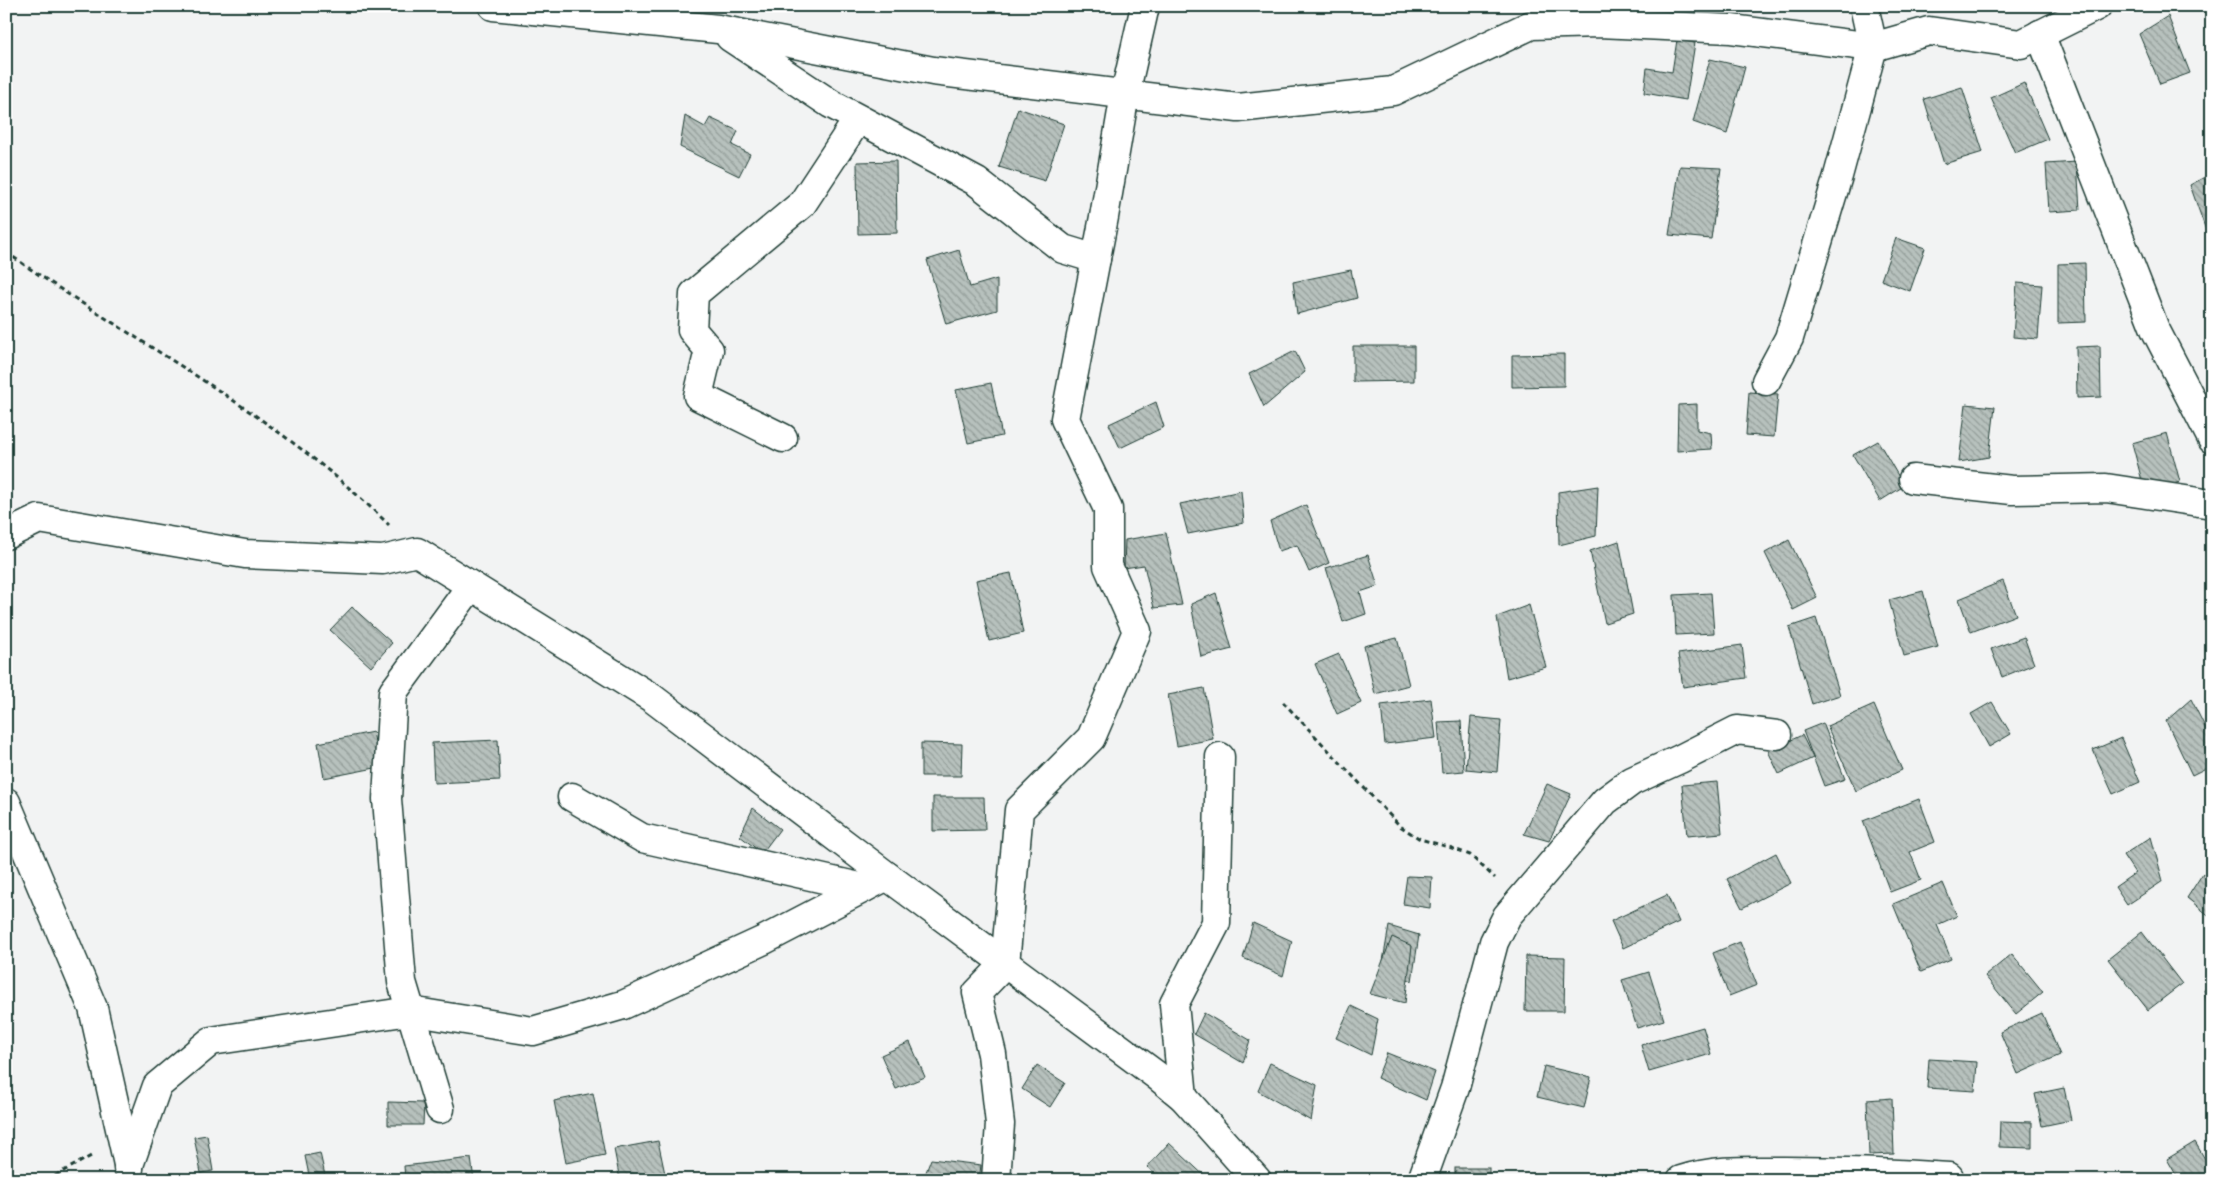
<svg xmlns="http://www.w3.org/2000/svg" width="2218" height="1186" font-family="Mynerve,sans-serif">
<defs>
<pattern id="building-back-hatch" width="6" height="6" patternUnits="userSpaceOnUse" patternTransform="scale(1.25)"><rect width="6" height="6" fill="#b7c1bd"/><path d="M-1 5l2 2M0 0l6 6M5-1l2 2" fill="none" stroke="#949e9a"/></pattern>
</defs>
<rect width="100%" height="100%" fill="#f2f3f3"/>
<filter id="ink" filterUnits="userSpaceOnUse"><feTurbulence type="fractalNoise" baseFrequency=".02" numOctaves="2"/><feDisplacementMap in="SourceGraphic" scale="10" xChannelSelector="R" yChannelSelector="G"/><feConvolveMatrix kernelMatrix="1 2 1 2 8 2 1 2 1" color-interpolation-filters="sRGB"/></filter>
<g filter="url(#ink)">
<!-- building -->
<g fill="url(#building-back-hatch)" stroke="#1f3d34">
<polygon points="2168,16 2190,73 2160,84 2139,34"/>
<polygon points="1677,40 1695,43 1686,100 1644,93 1647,68 1672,72"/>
<polygon points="1710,59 1745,67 1727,134 1693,122"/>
<polygon points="2024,83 2048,139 2015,153 1991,98"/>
<polygon points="1962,87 1983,152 1944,164 1924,99"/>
<polygon points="1018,108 1064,124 1045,181 999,167"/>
<polygon points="685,116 705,127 710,118 738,131 732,145 750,154 739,176 680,147"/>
<polygon points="896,161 897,233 858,234 857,162"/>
<polygon points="2077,162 2080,210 2049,212 2046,164"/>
<polygon points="1680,166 1721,168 1711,239 1669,235"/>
<polygon points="2212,173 2212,235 2208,236 2190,185"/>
<polygon points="1896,238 1925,248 1910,291 1881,280"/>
<polygon points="959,250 970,287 997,279 997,310 946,324 927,260"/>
<polygon points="2085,263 2086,322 2058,323 2058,264"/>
<polygon points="1351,270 1357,298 1297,314 1293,282"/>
<polygon points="2017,283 2042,285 2038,339 2013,337"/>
<polygon points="1353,346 1414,346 1414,381 1353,382"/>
<polygon points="2100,346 2101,397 2077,398 2076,347"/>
<polygon points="1295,351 1305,372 1264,407 1249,374"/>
<polygon points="1564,354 1564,386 1512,387 1512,355"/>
<polygon points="991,383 1002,436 968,443 956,390"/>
<polygon points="1749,392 1778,394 1774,437 1746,435"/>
<polygon points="1156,402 1164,427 1120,448 1109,424"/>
<polygon points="1697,404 1697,430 1711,433 1712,449 1677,451 1678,405"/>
<polygon points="1966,404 1995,407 1989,457 1959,462"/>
<polygon points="2167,433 2180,482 2145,492 2132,443"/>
<polygon points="1878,441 1904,486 1880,501 1853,455"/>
<polygon points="1598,486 1596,536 1559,545 1558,492"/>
<polygon points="1241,491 1244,523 1188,534 1180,504"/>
<polygon points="1306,505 1329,563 1309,572 1297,545 1279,551 1270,521"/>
<polygon points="1166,533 1182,605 1154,608 1144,565 1124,568 1125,540"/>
<polygon points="1789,540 1817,598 1793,610 1765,553"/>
<polygon points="1619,541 1633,614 1605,623 1590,551"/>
<polygon points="1368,555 1378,586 1360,592 1366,614 1343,622 1326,568"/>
<polygon points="2212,560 2212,586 2206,562"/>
<polygon points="1011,573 1023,633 989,641 976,580"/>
<polygon points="2003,581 2016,615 1971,632 1959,599"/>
<polygon points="1923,591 1938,647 1904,656 1889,600"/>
<polygon points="1216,593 1232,649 1201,657 1191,604"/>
<polygon points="1711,593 1714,633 1676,635 1674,595"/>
<polygon points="1529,605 1546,667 1507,678 1497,617"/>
<polygon points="352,607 392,643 371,667 330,630"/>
<polygon points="1816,618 1840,695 1812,704 1789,627"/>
<polygon points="2024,637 2034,664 2002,677 1991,649"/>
<polygon points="1397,638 1409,685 1375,694 1364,646"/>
<polygon points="1742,645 1746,678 1683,687 1678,654"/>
<polygon points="1339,654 1361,703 1337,714 1315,664"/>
<polygon points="1204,688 1213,739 1177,746 1168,695"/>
<polygon points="1431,699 1436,738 1385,744 1381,705"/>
<polygon points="2191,699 2212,741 2212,765 2192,775 2166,721"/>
<polygon points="1992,702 2011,734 1989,747 1971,714"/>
<polygon points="1874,705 1902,770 1856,791 1827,726"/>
<polygon points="1471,717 1501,720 1497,772 1466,769"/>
<polygon points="1461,721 1464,771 1442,773 1438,722"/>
<polygon points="1823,723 1845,779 1824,786 1803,731"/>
<polygon points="373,732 380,767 324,778 318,743"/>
<polygon points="1802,735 1813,758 1779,774 1768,751"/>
<polygon points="2121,738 2140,782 2113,794 2093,750"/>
<polygon points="498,740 500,780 434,783 432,743"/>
<polygon points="921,743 962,744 961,776 921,776"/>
<polygon points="1717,782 1722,833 1687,836 1682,785"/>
<polygon points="1547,784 1571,794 1549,841 1524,834"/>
<polygon points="933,797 984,797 985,830 933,831"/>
<polygon points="1919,799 1935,842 1910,852 1921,880 1890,892 1863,821"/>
<polygon points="753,808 780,829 762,853 740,836"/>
<polygon points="2151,837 2163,881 2127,905 2115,887 2135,873 2123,855"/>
<polygon points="1776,853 1791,883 1742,908 1727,879"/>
<polygon points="2203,873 2212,881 2212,918 2187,898"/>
<polygon points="1407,876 1432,877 1430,908 1403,904"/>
<polygon points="1943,883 1957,916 1937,925 1951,959 1921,972 1893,904"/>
<polygon points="1667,895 1679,922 1623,948 1611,921"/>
<polygon points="1253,923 1292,941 1283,976 1243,958"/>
<polygon points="1389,926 1419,935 1412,981 1382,967"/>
<polygon points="2142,932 2182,984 2148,1010 2108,959"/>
<polygon points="1392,937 1412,946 1405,1003 1370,994"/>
<polygon points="1740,942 1757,985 1729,996 1713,953"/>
<polygon points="2012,954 2043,992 2016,1014 1985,976"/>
<polygon points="1526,956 1565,957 1564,1011 1525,1011"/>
<polygon points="1649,972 1664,1020 1637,1028 1622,980"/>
<polygon points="2212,987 2212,1024 2204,990"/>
<polygon points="1351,1006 1378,1019 1371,1055 1336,1038"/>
<polygon points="1204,1013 1250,1040 1243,1063 1194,1034"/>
<polygon points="2042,1013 2060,1055 2018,1074 2000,1032"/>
<polygon points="1703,1027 1711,1054 1649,1072 1641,1045"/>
<polygon points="910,1042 925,1077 896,1089 881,1055"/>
<polygon points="1387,1053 1435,1072 1426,1100 1377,1078"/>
<polygon points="1929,1059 1977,1062 1975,1091 1927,1088"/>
<polygon points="1270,1063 1317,1085 1311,1121 1258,1091"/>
<polygon points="1037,1065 1065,1083 1050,1107 1022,1089"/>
<polygon points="1544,1066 1591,1077 1584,1108 1537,1097"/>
<polygon points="2064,1088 2071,1120 2042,1126 2035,1094"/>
<polygon points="593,1093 605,1155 566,1163 554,1101"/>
<polygon points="1892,1098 1894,1154 1869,1155 1867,1100"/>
<polygon points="388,1102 424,1103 423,1125 388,1125"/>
<polygon points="2000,1121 2032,1122 2032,1148 1999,1147"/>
<polygon points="207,1135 213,1171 201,1173 194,1137"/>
<polygon points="658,1141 665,1174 635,1180 620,1180 614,1149"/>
<polygon points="2195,1142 2212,1171 2212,1177 2207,1180 2179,1180 2167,1159"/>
<polygon points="1169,1143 1209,1180 1161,1180 1147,1167"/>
<polygon points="320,1153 326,1180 310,1180 305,1156"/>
<polygon points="471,1158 474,1180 405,1180 404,1166"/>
<polygon points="931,1159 981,1165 979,1180 923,1180"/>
<rect x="1455" y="1168" width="34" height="12"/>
</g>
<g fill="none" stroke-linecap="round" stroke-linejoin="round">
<!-- street casing -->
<g stroke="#1f3d34" stroke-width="31">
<g id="street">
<polyline points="493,6 718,29 933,71 1238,108 1393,91 1531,25 1599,23 1731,29 1873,47 1929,31 2021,44 2097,6"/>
<polyline points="2040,34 2155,329 2212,439"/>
<polyline points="730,37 831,104 977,182 1063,249 1096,259"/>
<polyline points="1766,381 1789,338 1838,176 1873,47 1864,6"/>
<polyline points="783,438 698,396 709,350 692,330 694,294 802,204 858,119"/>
<polyline points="1913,479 2012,490 2106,488 2212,504"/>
<polyline points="6,535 39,519 245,554 383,560 417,552 652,698 887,876 1156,1075 1183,1097 1257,1180"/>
<polyline points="572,797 642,838 864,888"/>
<polyline points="6,802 93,1008 129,1169"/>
<polyline points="1183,1097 1174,1004 1216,923 1220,757"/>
<polyline points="440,1109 402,982 387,799 393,692 471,586"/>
<polyline points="128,1168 157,1086 211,1041 410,1011 533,1031 623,1005 764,940 887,876"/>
<polyline points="996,1180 1000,1124 992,1054 977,993 1005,964 1019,810 1091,738 1137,631 1108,566 1108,509 1065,419 1104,217 1125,94 1145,6"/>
<polyline points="1422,1180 1455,1088 1494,942 1507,916 1605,801 1632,781 1680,759 1737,730 1777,735"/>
<path d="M1681,1180C1715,1169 1748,1171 1784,1171C1839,1171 1894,1173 1949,1177"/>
</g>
</g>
<!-- path -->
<g stroke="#1f3d34" stroke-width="3" stroke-dasharray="5 4" stroke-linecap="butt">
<path d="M6,252C136,344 275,412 389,525"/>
<polyline points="1283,702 1400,826 1420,839 1452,848 1470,855 1495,878"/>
<polyline points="47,1180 93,1155"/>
</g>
<!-- street -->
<use href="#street" stroke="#fff" stroke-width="28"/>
</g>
</g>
<!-- margin -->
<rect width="2218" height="1186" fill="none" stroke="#fff" stroke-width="25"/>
<rect x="12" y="12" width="2193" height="1161" fill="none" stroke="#1f3d34" stroke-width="2" filter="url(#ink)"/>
</svg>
